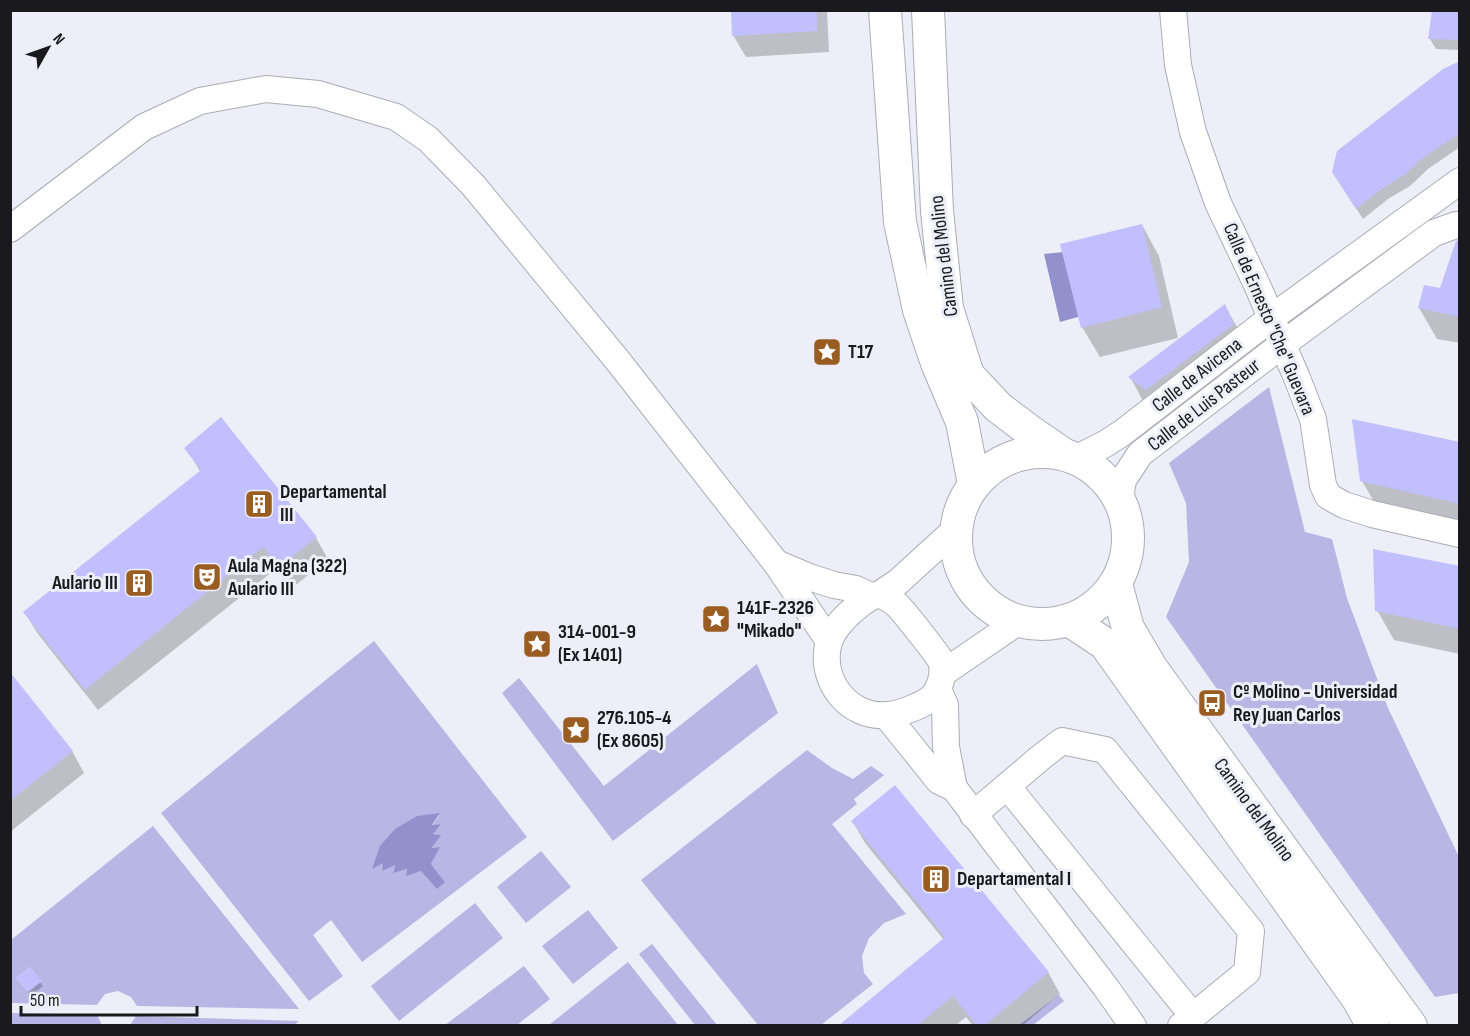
<svg xmlns="http://www.w3.org/2000/svg" width="1470" height="1036" font-family="'Sofia Sans Condensed',sans-serif">
<rect width="100%" height="100%" fill="#eeeef8"/>
<!-- green -->
<g fill="#b7b6e4" fill-rule="evenodd">
<polygon points="1269,387 1305,532 1332,539 1347,598 1388,708 1459,857 1459,993 1435,997 1166,617 1189,562 1186,503 1169,463"/>
<path d="M374,641L527,837L362,962L331,920L313,935L343,976L309,1001L161,813ZM440,814L432,826L440,824L432,834L440,835L432,849L439,847L431,864L445,882L421,871L406,875L408,869L393,872L395,864L382,870L384,863Z"/>
<polygon points="757,664 778,713 613,841 502,693 519,678 604,786"/>
<polygon points="807,750 832,768 853,779 871,766 884,775 854,799 857,804 832,824 906,914 884,923 869,938 862,956 864,973 873,984 821,1025 758,1025 641,880"/>
<path d="M153,826L299,1009L137,1006L131,997L118,991L105,994L97,1005L11,1003V940ZM30,967L41,981L28,992L16,978Z"/>
<polygon points="541,851 571,887 526,923 497,887"/>
<polygon points="475,903 503,938 399,1021 371,986"/>
<polygon points="588,910 618,948 573,984 542,946"/>
<polygon points="652,944 717,1025 695,1025 639,954"/>
<polygon points="628,962 678,1025 549,1025"/>
<polygon points="524,966 550,999 517,1025 445,1025"/>
<polygon points="1059,995 1064,1001 1033,1025 1019,1025"/>
<polygon points="11,1013 97,1015 102,1025 11,1025"/>
<polygon points="136,1016 299,1021 293,1026 130,1025"/>
</g>
<!-- water -->
<g fill="#9391cd">
<polygon points="1073,251 1088,314 1060,322 1044,254"/>
<polygon points="440,813 432,825 441,824 433,834 441,835 432,848 440,847 431,864 445,882 437,889 421,871 406,876 407,869 393,873 395,865 382,871 383,863 372,869 380,846 395,829 417,816"/>
</g>
<!-- shadow -->
<g fill="#0003">
<polygon points="732,10 827,10 829,52 746,57 733,35"/>
<polygon points="1460,10 1460,50 1436,49 1430,39"/>
<polygon points="1460,63 1460,147 1428,169 1410,186 1388,199 1363,219 1340,183"/>
<polygon points="1142,225 1159,256 1178,338 1100,357 1082,327"/>
<polygon points="1460,255 1460,343 1437,339 1419,308 1441,290"/>
<polygon points="1225,306 1237,327 1245,346 1159,410 1142,399 1130,377"/>
<polygon points="1460,444 1460,530 1380,512 1362,481"/>
<polygon points="186,448 316,538 328,559 292,588 277,568 98,710 38,634 25,613 201,473"/>
<polygon points="1460,568 1460,654 1394,640 1377,610"/>
<polygon points="10,675 72,751 84,773 10,832"/>
<polygon points="853,822 1048,972 1060,994 1022,1026 973,1026 966,1017 955,1026 841,1026 944,940 865,843"/>
<polygon points="40,982 43,986 31,996 21,983"/>
</g>
<!-- building -->
<g fill="#c1bffe">
<polygon points="731,10 817,10 817,31 732,36"/>
<polygon points="1432,10 1460,10 1460,40 1428,39"/>
<polygon points="1460,61 1460,133 1423,158 1404,175 1383,188 1356,209 1332,172 1337,151 1443,69"/>
<polygon points="1142,224 1162,307 1081,328 1060,244"/>
<polygon points="1460,240 1460,317 1418,308 1424,285 1440,288 1456,241"/>
<polygon points="1225,304 1234,324 1146,390 1128,377"/>
<polygon points="221,417 317,537 279,567 263,547 85,690 23,612 201,470 184,448"/>
<polygon points="1352,419 1460,442 1460,504 1360,481"/>
<polygon points="1373,549 1460,566 1460,629 1375,611"/>
<polygon points="10,672 73,751 10,801"/>
<polygon points="895,785 1049,972 984,1026 977,1026 953,996 917,1026 838,1026 945,937 851,821"/>
<polygon points="30,967 42,981 28,992 16,978"/>
</g>
<g fill="none" stroke-linecap="round" stroke-linejoin="round">
<!-- minor casing -->
<g stroke="#acacb5" stroke-width="28">
<g id="minor">
<polyline points="1173,10 1178,65 1193,132 1218,203 1258,287 1297,378 1313,419 1323,485 1328,496 1344,505 1372,514 1460,534"/>
<polyline points="10,229 144,127 200,101 266,89 318,94 396,117 428,139 473,185 618,361 776,563 829,641"/>
<polyline points="1077,458 1105,444 1122,433 1271,318 1460,181"/>
<polyline points="1120,499 1123,480 1140,454 1283,344 1434,233 1456,225"/>
<polyline points="776,563 809,577 834,585 856,589 870,596"/>
<path d="M880,594C885,597 891,600 896,604C902,609 938,655 941,661C945,673 940,691 930,699C921,706 899,714 888,715C848,719 818,679 829,642C833,629 843,619 853,610C862,603 869,596 880,594Z"/>
<polyline points="880,594 898,582 956,529"/>
<polyline points="943,673 1019,621"/>
<polyline points="938,689 945,705 946,747 954,788"/>
<polyline points="886,715 939,781 954,788 1107,989 1133,1026"/>
<polyline points="1007,786 1193,1016"/>
<polyline points="973,815 1040,758 1062,741 1105,750 1251,931 1247,972 1181,1026"/>
</g>
</g>
<!-- major casing -->
<g stroke="#acacb5" stroke-width="34">
<g id="major">
<polyline points="885,10 900,222 919,310 937,363 962,422 974,484"/>
<polyline points="928,10 937,211 947,308 968,375 998,407 1031,432 1063,454"/>
<circle cx="1042" cy="538" r="86"/>
<polyline points="1116,584 1128,628 1152,669 1411,1026"/>
<polyline points="1069,620 1105,644 1358,999 1373,1026"/>
</g>
</g>
<!-- minor -->
<use href="#minor" stroke="#fff" stroke-width="26"/>
<!-- major -->
<use href="#major" stroke="#fff" stroke-width="32"/>
</g>
<!-- icons -->
<defs>
<g id="sight-square" transform="scale(1.5)"><rect x="-9" y="-9" width="18" height="18" rx="4" fill="#9a5d21" stroke="#eeeef8"/><path d="M0-6L1.8-2.2L6-1.7L2.9 1.2L3.7 5.4L0 3.3L-3.7 5.4L-2.9 1.2L-6-1.7L-1.8-2.2Z" fill="#fff"/></g>
<g id="building-square" transform="scale(1.5)"><rect x="-9" y="-9" width="18" height="18" rx="4" fill="#9a5d21" stroke="#eeeef8"/><path d="M-4-6H4V6H1V3H-1V6H-4ZM-2.5-4.3h1.7v1.8h-1.7ZM.8-4.3h1.7v1.8H.8ZM-2.5-1h1.7V.8h-1.7ZM.8-1h1.7V.8H.8Z" fill="#fff"/></g>
<g id="theatre-square" transform="scale(1.5)"><rect x="-9" y="-9" width="18" height="18" rx="4" fill="#9a5d21" stroke="#eeeef8"/><path d="M-5-5.5Q0-4 5-5.5V0Q5 5 0 6Q-5 5-5 0ZM-3.3-2.5H-1v1.5H-3.3ZM1-2.5H3.3v1.5H1ZM-2.8 1Q0 5.5 2.8 1Z" fill="#fff"/></g>
<g id="bus-square" transform="scale(1.5)"><rect x="-9" y="-9" width="18" height="18" rx="4" fill="#9a5d21" stroke="#eeeef8"/><path d="M-5-6H5V4H4V6H2V4H-2V6H-4V4H-5ZM-3.5-4V0h7V-4ZM-3.5 1.2v1.5H-2V1.2ZM2 1.2v1.5H3.5V1.2Z" fill="#fff"/></g>
</defs>
<g fill-rule="evenodd">
<use href="#sight-square" x="827" y="352"/>
<use href="#building-square" x="259" y="504"/>
<use href="#theatre-square" x="207" y="577"/>
<use href="#building-square" x="139" y="583"/>
<use href="#sight-square" x="716" y="619"/>
<use href="#sight-square" x="537" y="644"/>
<use href="#bus-square" x="1212" y="703"/>
<use href="#sight-square" x="576" y="730"/>
<use href="#building-square" x="936" y="879"/>
</g>
<g text-anchor="middle" dominant-baseline="central" stroke-width="6" stroke-linejoin="round" paint-order="stroke">
<!-- street labels -->
<g font-size="20" fill="#1a1a1e" stroke="#eeeef8">
<text transform="translate(944 256) rotate(-97)">Camino del Molino</text>
<text transform="translate(1269 319) rotate(67)">Calle de Ernesto "Che" Guevara</text>
<text transform="translate(1197 375) rotate(-38)">Calle de Avicena</text>
<text transform="translate(1204 405) rotate(-38)">Calle de Luis Pasteur</text>
<text transform="translate(1254 810) rotate(54)">Camino del Molino</text>
</g>
<!-- poi labels -->
<g font-size="20" font-weight="bold" fill="#1a1a1e" stroke="#eeeef8" text-anchor="start">
<text x="848" y="352">T17</text>
<text x="280" y="492">Departamental<tspan x="280" dy="23">III</tspan></text>
<text x="228" y="566">Aula Magna (322)<tspan x="228" dy="23">Aulario III</tspan></text>
<text x="118" y="583" text-anchor="end">Aulario III</text>
<text x="737" y="608">141F-2326<tspan x="737" dy="23">"Mikado"</tspan></text>
<text x="558" y="632">314-001-9<tspan x="558" dy="23">(Ex 1401)</tspan></text>
<text x="1233" y="692">Cº Molino - Universidad<tspan x="1233" dy="23">Rey Juan Carlos</tspan></text>
<text x="597" y="718">276.105-4<tspan x="597" dy="23">(Ex 8605)</tspan></text>
<text x="957" y="879">Departamental I</text>
</g>
</g>
<!-- border -->
<rect width="1470" height="1036" fill="none" stroke="#1a1a1e" stroke-width="24"/>
<!-- north arrow -->
<g transform="translate(48 48) rotate(50)" stroke="#eeeef8" stroke-width="4.5" paint-order="stroke">
<path d="M0-4.5L10 22L0 15L-10 22Z" fill="#1a1a1e"/>
<text y="-9" font-size="16" font-weight="bold" text-anchor="middle" fill="#1a1a1e">N</text>
</g>
<!-- scale -->
<path d="M21 1006v9h176v-9" fill="none" stroke="#1a1a1e" stroke-width="3"/>
<text x="30" y="1006" font-size="18" fill="#1a1a1e" stroke="#eeeef8" stroke-width="4.5" paint-order="stroke">50 m</text>
</svg>
